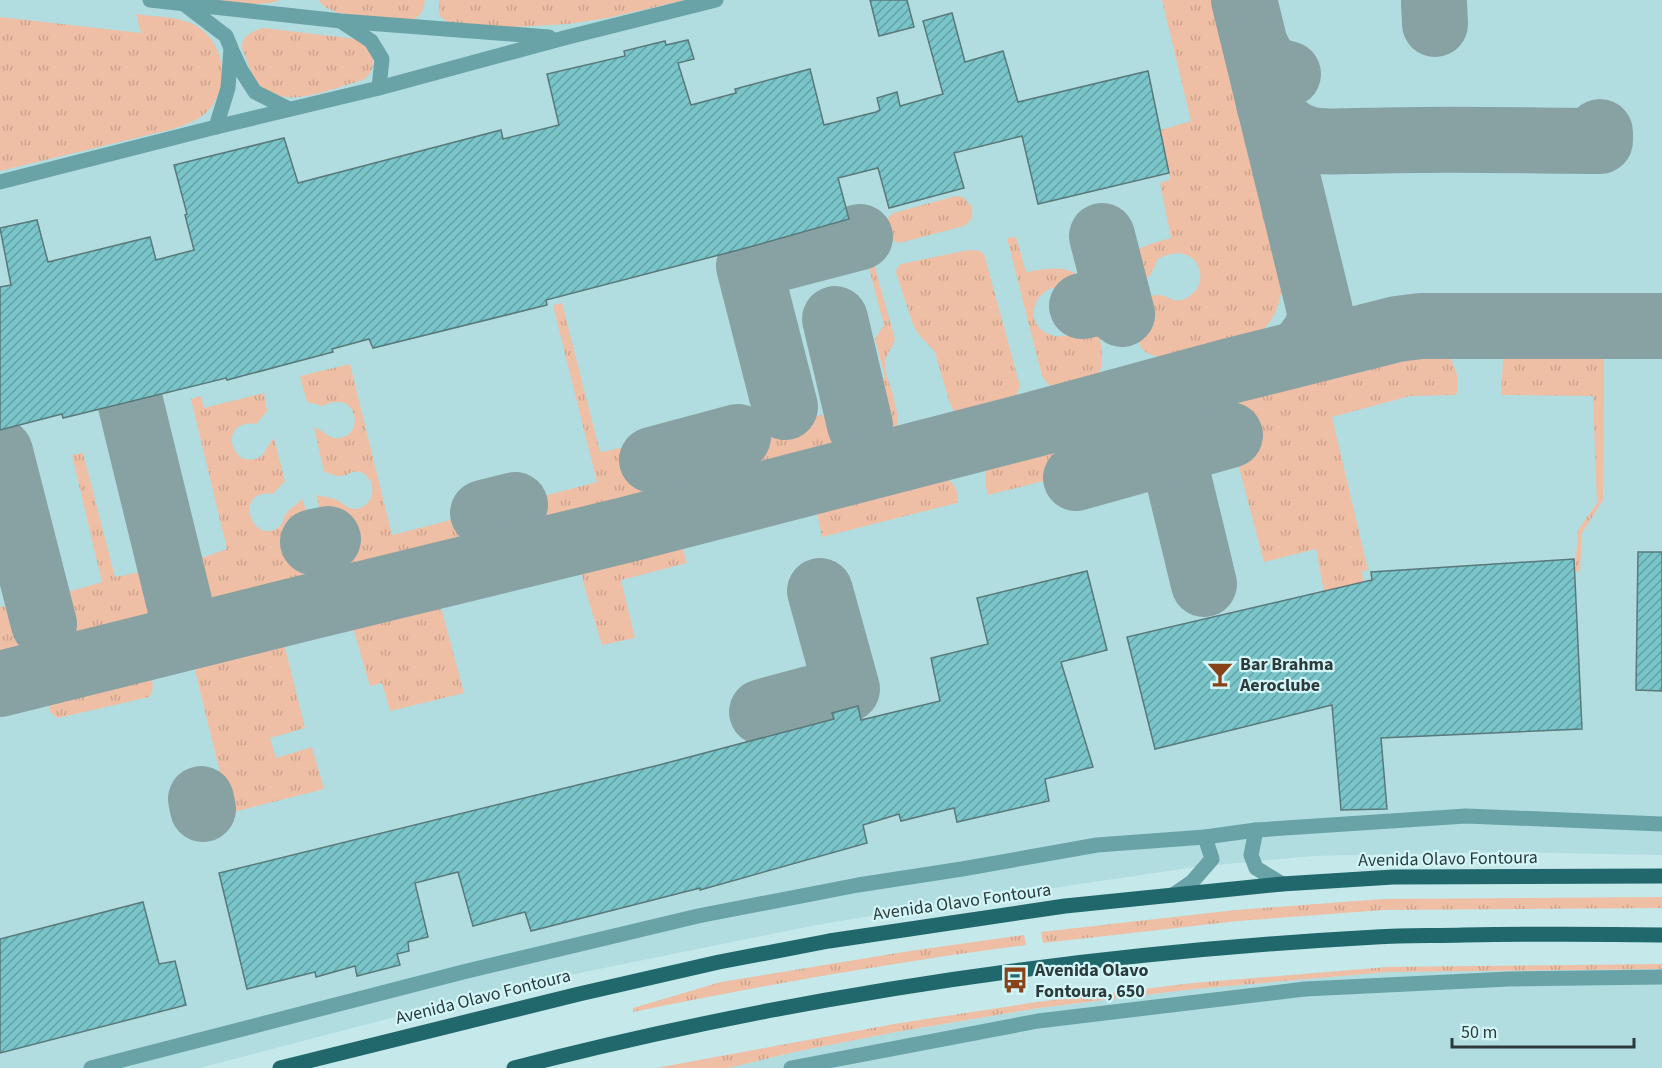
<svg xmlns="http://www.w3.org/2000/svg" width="1662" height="1068" font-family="'Source Sans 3',sans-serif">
<defs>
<pattern id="grass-tufts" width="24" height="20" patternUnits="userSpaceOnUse" patternTransform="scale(1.5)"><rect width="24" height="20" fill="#eebea5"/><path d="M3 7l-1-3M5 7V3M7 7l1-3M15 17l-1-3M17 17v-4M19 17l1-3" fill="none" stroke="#cca48f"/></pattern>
<pattern id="building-hatch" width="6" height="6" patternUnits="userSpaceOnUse" patternTransform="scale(1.5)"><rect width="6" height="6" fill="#7ac5ca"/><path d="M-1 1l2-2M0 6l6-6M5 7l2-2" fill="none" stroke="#64a1a5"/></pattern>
</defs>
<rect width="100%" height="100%" fill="#c5e8ea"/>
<!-- built -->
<g fill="#b1dde0">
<polygon points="0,0 1662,0 1662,855 1495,852 1313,856 1195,867 918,908 811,926 506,988 199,1068 0,1068"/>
<polygon points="1662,969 1662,1068 728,1068 799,1051 896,1032 1039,1008 1194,989 1388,972"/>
</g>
<!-- grass -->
<g fill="url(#grass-tufts)">
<path d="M212,0H280C258,8 234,2 212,0Z"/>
<path d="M318,0H425C424,12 420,17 409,21L338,13L325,7Z"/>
<polygon points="439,0 686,0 607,18 568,24 532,26 482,28 450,25 440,16"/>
<path d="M1162,0H1215L1281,266C1284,295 1279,321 1252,338L1170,361L1147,353L1141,348L1130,307L1131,304C1137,301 1151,295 1158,295C1170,295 1173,306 1188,297C1214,283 1197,237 1158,259L1150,276L1126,283L1122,282C1119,250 1147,245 1171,238L1160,183L1170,180L1161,130L1191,121Z"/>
<path d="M136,14C155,17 178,16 195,25C223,41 231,80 212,106C203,119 188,124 173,129L0,171V17L141,33Z"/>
<path d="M264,28L356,39C374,46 380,68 363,80C342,86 306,100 285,97C274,96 260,89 254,79C251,74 249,67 247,61C246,57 243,52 242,48C241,36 254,30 264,28Z"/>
<path d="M956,196L963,197L972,207C973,216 972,221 964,226L899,243L890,239L885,222L893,213Z"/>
<path d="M861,218L895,339C893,347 887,353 885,361C884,369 888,378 890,385C895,401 899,416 898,432L894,433C875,419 866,396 885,377L875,339L884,325L856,219Z"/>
<path d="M1016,237L1026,272C1049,269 1067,263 1085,281L1088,292L1076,295C1046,269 1016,317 1046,333C1052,336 1058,337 1064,336C1074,334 1080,325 1082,316H1094C1099,332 1109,367 1094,380C1088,385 1067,388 1058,391L1048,384L1042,376L1007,238Z"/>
<polygon points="968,250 980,251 984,254 1020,386 1015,400 1012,403 962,416 954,411 949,401 935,352 920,336 914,327 896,273 897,268 901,264"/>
<path d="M562,303L600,452C612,451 625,445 637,446C652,448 660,472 655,485C653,490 649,495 644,500L534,529L526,522L522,516L523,511L521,502L597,482L553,305Z"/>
<path d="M1411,351H1445C1454,363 1462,379 1456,395L1410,396L1332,417L1368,570L1362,571L1363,582L1324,592L1316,549L1264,562L1221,399Z"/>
<polygon points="1506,351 1604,351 1603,500 1582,533 1580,572 1575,571 1578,530 1597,503 1593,396 1501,395 1503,361"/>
<path d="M350,364L392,535L467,516L480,523C483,532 481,536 476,544L355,576H342L337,573L316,495C323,497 333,497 339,501C345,504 348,510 356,509C375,507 379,478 360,472C351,470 349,475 342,476C337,477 329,473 324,472L314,427C321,429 326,436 334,438C366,442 360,386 323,406L307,402L300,376Z"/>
<path d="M264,393L267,411L256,424C231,420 223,444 243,459C266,462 262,451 274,438L285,481L273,494C232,488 252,547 279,527C284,523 283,519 285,515C289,509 298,503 303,499L321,578L316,585L314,587L233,608L216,610L208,605L202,595L196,571L201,558L227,549L191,399L201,396L204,408Z"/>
<path d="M797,404L801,420L838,411L841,431L834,449L759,468C756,467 753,466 750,464C734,451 733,422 753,415Z"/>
<path d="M1063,443L1072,474L988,495C985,485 984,472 989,463Z"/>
<path d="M83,453L115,577L141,572L145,573L152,580L159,609L158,617L153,626L81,644C64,638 63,608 64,593L102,582L72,455Z"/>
<path d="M942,475C953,482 960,490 957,503L822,537L816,508Z"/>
<polygon points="681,543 687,563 621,580 635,638 602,645 585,589 581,569"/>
<polygon points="430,599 439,603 442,611 464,693 390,711 382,683 370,686 354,631 354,623 358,617"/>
<path d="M8,606L18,614C22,630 32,645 21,660L0,666V607Z"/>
<polygon points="282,635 305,728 270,738 276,758 312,747 324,789 230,813 192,658"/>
<path d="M138,669C150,671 158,686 149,697L58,718L50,712L47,697L50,690Z"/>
<polygon points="1662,897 1662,908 1383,910 1238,921 1043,943 1041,932 1236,910 1383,899"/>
<path d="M1024,935L1026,945C894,962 763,985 633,1012V1008L721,982L910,951Z"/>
<polygon points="1662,964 1662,969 1388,972 1194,989 1039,1008 896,1032 799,1051 728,1068 656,1068 894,1024 1037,1002 1193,983 1387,967"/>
</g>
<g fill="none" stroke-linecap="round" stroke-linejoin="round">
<!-- taxiway -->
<g stroke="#88a2a4" stroke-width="66">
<path d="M1244,0L1320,311C1320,331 1311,339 1299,353"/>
<polyline points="1434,3 1435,24"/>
<path d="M1256,47C1264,63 1269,70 1288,74C1277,80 1266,89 1269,103C1273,121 1290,134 1307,139C1321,143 1338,141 1353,141C1374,141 1396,140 1417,140C1478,139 1539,141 1600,141V132"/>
<path d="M1082,306C1101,302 1107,301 1122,314L1102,236"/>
<polyline points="835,319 860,425"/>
<polyline points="130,401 183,618"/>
<polyline points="785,407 749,266 860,237"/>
<polyline points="0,452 44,624"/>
<polyline points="1172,452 1204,584"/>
<polyline points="652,460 738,437"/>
<polyline points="1076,478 1230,435"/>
<polyline points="483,513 515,505"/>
<polyline points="313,542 328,539"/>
<polyline points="0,684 301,609 625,530 1043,422 1226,372 1397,329 1421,326 1662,326"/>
<polyline points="762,712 847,689 820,591"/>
<polyline points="201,799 203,809"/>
</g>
</g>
<!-- building -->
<g fill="url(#building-hatch)" stroke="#59797b" stroke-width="1.5">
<polygon points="870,0 907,0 914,27 879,36"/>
<polygon points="952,13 965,62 1003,51 1018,102 1148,71 1169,173 1038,204 1022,136 954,153 964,188 889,208 878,168 838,178 849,219 746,248 546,300 547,305 373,348 369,339 332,349 333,352 227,380 226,378 63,418 62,414 0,430 0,287 11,285 0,228 37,220 48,262 150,237 156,260 194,250 185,215 187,214 174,165 284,138 298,183 501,130 503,139 559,125 547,74 625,56 624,51 665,41 666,45 688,40 694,59 678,63 691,105 736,93 735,89 810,69 824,125 876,112 880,110 877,98 897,92 900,106 943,94 923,21"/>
<polygon points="1638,552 1662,552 1662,691 1636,690"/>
<polygon points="1574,559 1582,729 1381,738 1387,809 1341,810 1332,705 1155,749 1127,637 1372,580 1371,572"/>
<polygon points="1087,571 1107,650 1061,662 1093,767 1045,779 1049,801 957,822 954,808 901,821 899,814 863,825 867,843 700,890 700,888 531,931 525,912 473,926 458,872 415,883 428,937 408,942 409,951 397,954 400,965 357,976 355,966 316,977 315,972 247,989 219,873 659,765 834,719 832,713 858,706 861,720 940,701 931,658 988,644 977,598"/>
<polygon points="143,902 159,964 175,961 186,1005 0,1053 0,939"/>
</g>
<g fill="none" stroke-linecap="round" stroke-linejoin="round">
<!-- lane -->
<g stroke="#69a3a7" stroke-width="15">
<polyline points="150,0 341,21 549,37"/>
<polyline points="184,4 226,36 231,48 228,88 216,127"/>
<polyline points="342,22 371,41 382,59 379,88"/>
<polyline points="232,51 241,70 255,92 289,109"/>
<polyline points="0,182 216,127 379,88 564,38 716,0"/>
<polyline points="1256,830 1251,855 1256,868 1282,884"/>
<polyline points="1173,895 1192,882 1212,859 1205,837"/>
<polyline points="91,1068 463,972 698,916 858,885 962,869 1097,845 1205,837 1256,830 1466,816 1662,824"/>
<polyline points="791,1068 1038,1021 1305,989 1509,979 1662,977"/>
</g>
<!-- primary -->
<g stroke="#21686c" stroke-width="15">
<polyline points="280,1068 579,994 719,962 829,941 1065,906 1282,884 1393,877 1662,876"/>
<path d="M514,1068C796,995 1086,953 1376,937C1405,935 1435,936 1464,935C1530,934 1596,934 1662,935"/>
</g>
</g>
<!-- icons -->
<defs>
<g id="bar-bare" transform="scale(2.07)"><path d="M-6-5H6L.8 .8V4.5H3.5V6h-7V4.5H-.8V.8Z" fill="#874317" stroke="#d2f5f7" stroke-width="2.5" paint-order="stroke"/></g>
<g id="bus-bare" transform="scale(2.07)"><path d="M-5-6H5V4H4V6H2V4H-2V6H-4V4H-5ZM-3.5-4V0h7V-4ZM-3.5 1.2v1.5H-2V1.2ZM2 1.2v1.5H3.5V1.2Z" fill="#874317" stroke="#d2f5f7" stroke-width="2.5" paint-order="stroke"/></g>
</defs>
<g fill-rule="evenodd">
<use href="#bar-bare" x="1220" y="674"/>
<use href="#bus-bare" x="1015" y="980"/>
</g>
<g text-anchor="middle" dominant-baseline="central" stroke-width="4.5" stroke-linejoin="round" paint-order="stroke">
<!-- poi labels -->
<g font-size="18" font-weight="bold" fill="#2c3a3b" stroke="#d2f5f7" text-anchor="start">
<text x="1240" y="664">Bar Brahma<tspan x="1240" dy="21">Aeroclube</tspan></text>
<text x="1035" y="970">Avenida Olavo<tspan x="1035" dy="21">Fontoura, 650</tspan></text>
</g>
<!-- street labels -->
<g font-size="18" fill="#2c3a3b" stroke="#d2f5f7">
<text transform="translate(1448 859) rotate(-1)">Avenida Olavo Fontoura</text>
<text transform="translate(962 902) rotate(-8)">Avenida Olavo Fontoura</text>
<text transform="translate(483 997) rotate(-14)">Avenida Olavo Fontoura</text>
</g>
</g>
<!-- scale -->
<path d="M1452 1038v9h182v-9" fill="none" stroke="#2c3a3b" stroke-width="3"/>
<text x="1461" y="1038" font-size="18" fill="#2c3a3b" stroke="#d2f5f7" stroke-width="4.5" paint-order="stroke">50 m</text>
</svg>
